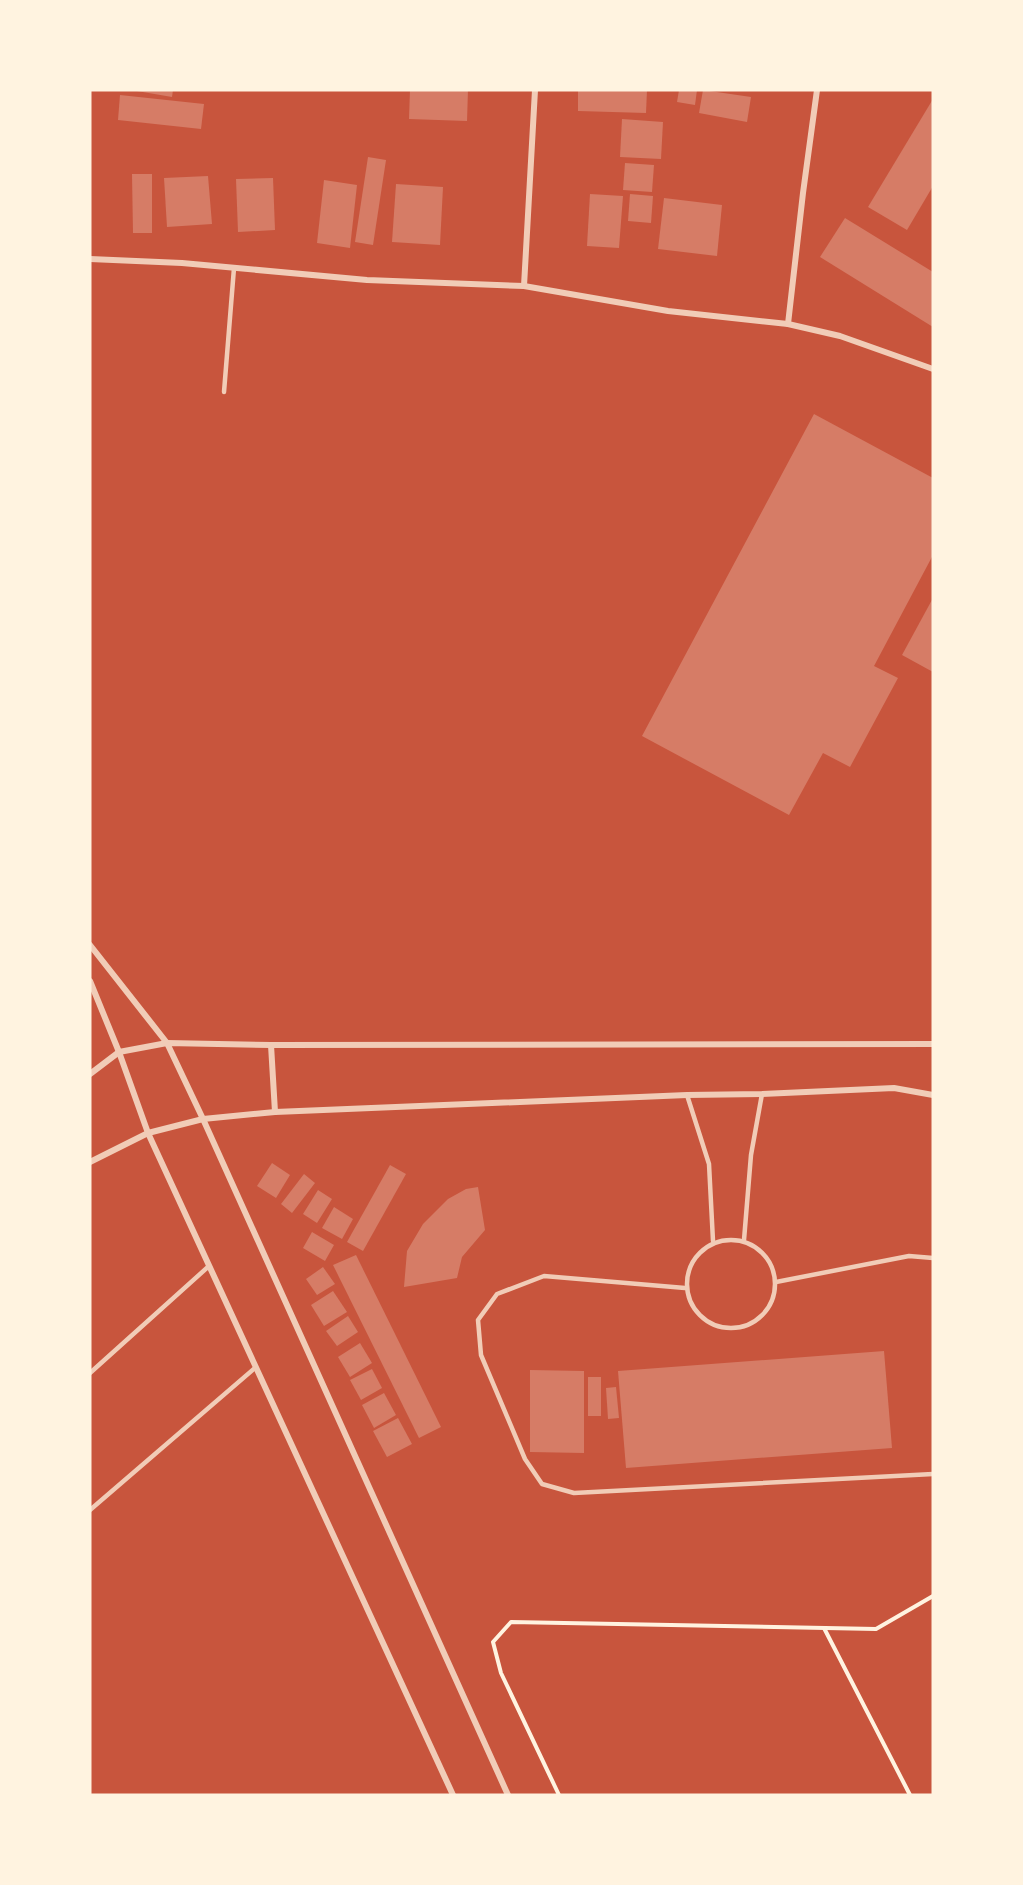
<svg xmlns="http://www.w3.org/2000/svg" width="1023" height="1885" font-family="'Asap Condensed',sans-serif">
<rect width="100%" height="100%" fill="#c8553d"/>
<!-- building -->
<g fill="#d67c66">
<polygon points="131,90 173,90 172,97"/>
<polygon points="410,90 468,90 467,121 409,119"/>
<polygon points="578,90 647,90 646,113 578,111"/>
<polygon points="679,90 697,90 695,105 677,102"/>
<polygon points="703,90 751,97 747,122 699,113"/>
<polygon points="120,95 204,104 201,129 118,120"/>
<polygon points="933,99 933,186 907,230 868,207"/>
<polygon points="622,119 663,122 661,159 620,157"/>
<polygon points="368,157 386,160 373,245 355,242"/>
<polygon points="625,163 654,165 652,192 623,190"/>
<polygon points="132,174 152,174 152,233 133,233"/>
<polygon points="208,176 212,224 167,227 164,178"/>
<polygon points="273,178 275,230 238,232 236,179"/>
<polygon points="324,180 357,185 350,248 317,243"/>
<polygon points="396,184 443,187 440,245 392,242"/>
<polygon points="590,194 623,196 619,248 587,246"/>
<polygon points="630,194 653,196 651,223 628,221"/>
<polygon points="664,198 722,205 717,256 658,249"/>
<polygon points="845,218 933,272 933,327 820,257"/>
<polygon points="814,414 933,478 933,555 874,666 898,678 850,767 823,753 789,815 642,736"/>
<polygon points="933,598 933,672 902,655"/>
<polygon points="272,1163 290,1175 276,1198 257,1186"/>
<polygon points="390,1165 406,1174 363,1251 347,1242"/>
<polygon points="304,1174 315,1183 292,1213 281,1204"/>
<polygon points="478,1187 485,1230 462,1257 457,1278 404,1287 407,1251 423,1224 448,1199 466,1189"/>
<polygon points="318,1190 332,1199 317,1223 303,1214"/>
<polygon points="334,1207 353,1219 342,1239 322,1228"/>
<polygon points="312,1232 334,1245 325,1261 303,1248"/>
<polygon points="356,1255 441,1427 419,1438 333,1265"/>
<polygon points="323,1267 335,1284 317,1295 306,1279"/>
<polygon points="333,1291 347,1312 324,1326 311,1305"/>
<polygon points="348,1316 358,1332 337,1346 326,1331"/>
<polygon points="360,1343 372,1363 350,1377 338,1357"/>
<polygon points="884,1351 892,1448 626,1468 618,1371"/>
<polygon points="372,1369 382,1388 361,1400 350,1380"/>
<polygon points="530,1370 584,1371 584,1453 530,1452"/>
<rect x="588" y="1377" width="13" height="39"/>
<polygon points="616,1387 619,1418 608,1419 606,1388"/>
<polygon points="384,1393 396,1415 374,1428 362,1405"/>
<polygon points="398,1418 412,1444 387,1457 373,1431"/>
</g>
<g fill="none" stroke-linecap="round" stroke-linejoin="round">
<!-- path -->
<g stroke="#fff3e0" stroke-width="4">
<polyline points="824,1628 910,1795"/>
<polyline points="559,1795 501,1673 493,1642 511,1622 876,1629 933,1596"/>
</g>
<!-- service -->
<g stroke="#f1ccb7" stroke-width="4.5">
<polyline points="224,392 234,268"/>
<polyline points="687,1095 709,1164 713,1241"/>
<circle cx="731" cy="1284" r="44"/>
<polyline points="744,1240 751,1155 762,1094"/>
<polyline points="776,1282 909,1256 933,1258"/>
<polyline points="685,1288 544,1276 497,1294 478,1320 481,1355 525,1459 542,1484 574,1493 933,1474"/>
<polyline points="90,1373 209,1266"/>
<polyline points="90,1510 255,1368"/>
</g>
<!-- minor -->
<g stroke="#f1ccb7" stroke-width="6">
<polyline points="90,259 182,263 367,280 524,286 668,311 788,324 840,336 933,369"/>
<polyline points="524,286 535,90"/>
<polyline points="788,324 803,193 817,90"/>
<polyline points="90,945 167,1043 203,1119 508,1795"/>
<polyline points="90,981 119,1052 148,1133 453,1795"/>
<polyline points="271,1045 275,1112"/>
<polyline points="90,1074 119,1052 167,1043 271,1045 933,1044"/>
<polyline points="90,1162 148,1133 203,1119 275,1112 687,1095 762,1094 894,1088 933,1095"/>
</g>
</g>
<!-- border -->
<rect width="1023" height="1885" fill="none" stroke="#fff3e0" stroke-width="183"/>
</svg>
